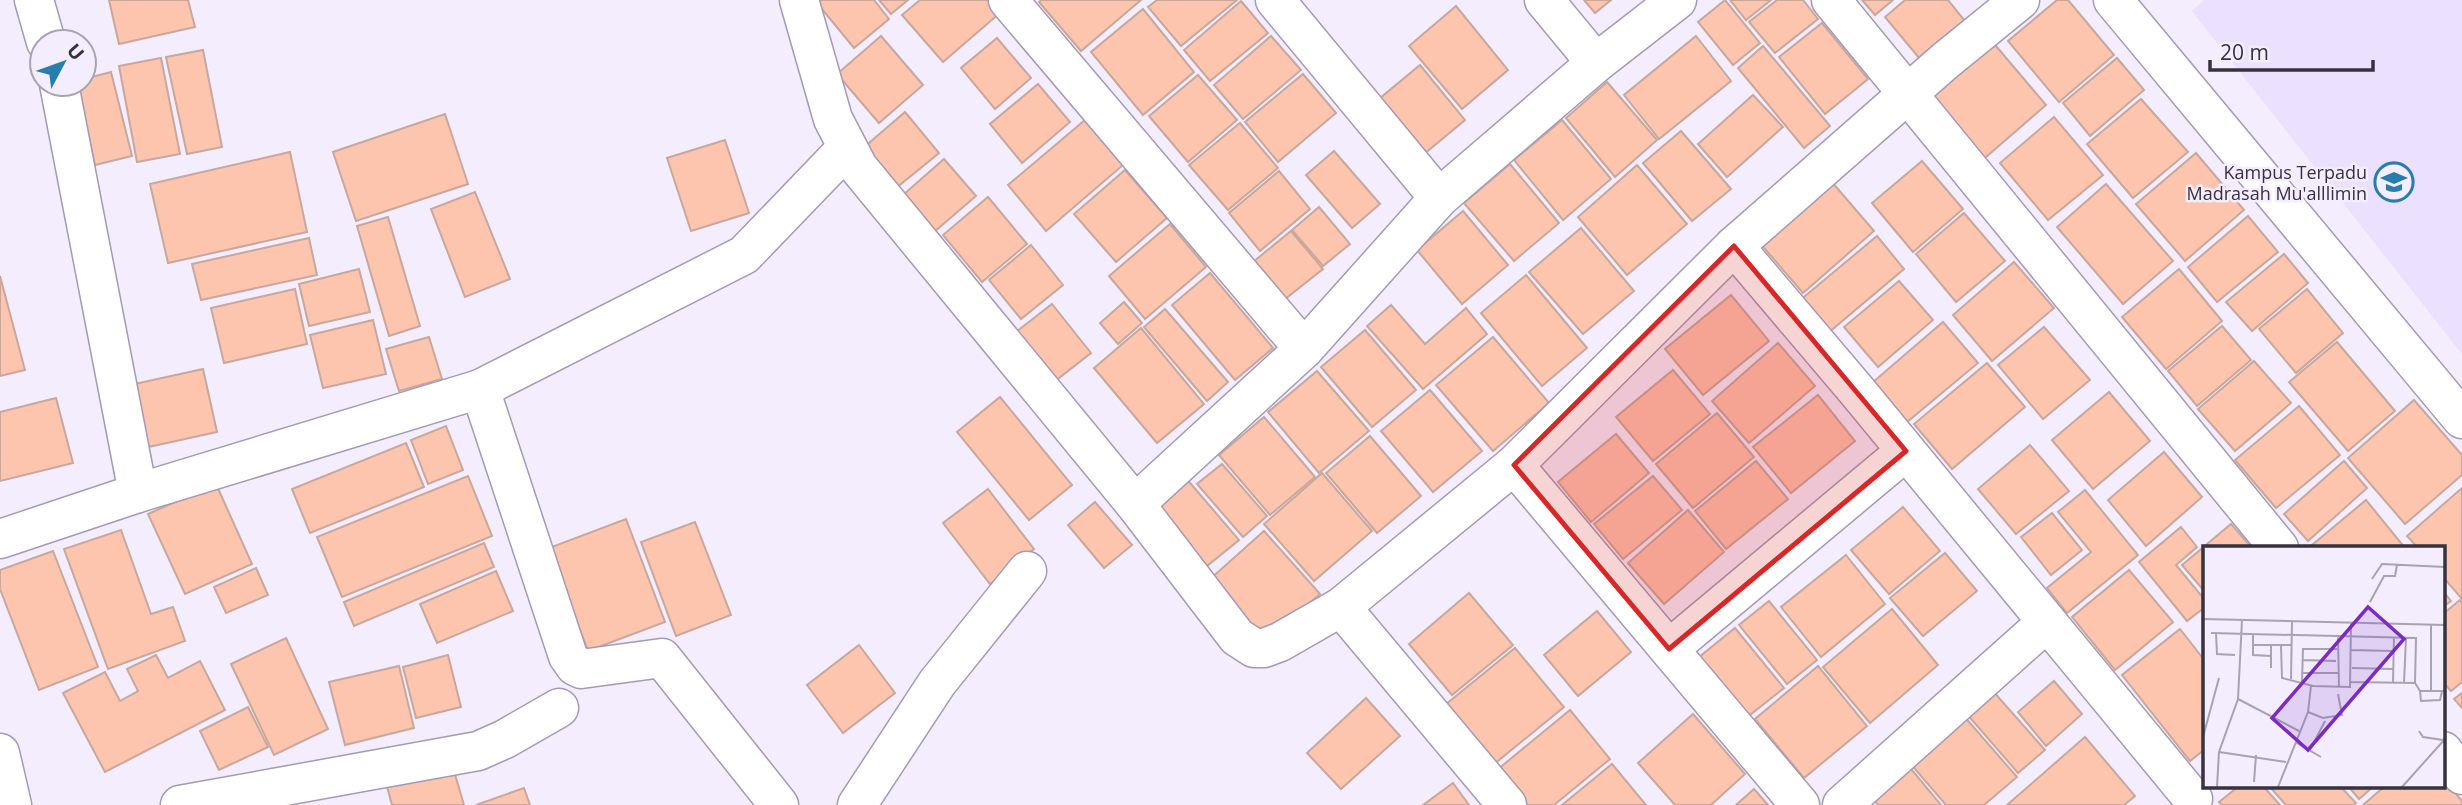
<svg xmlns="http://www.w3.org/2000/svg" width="2462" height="805" font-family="'Open Sans',sans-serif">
<rect width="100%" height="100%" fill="#f3edfe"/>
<!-- built -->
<polygon fill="#ebe0fd" points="2204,0 2462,0 2462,354 2192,11"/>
<!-- building -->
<g fill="#fdc4ae" stroke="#c8a89d" stroke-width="2">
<polygon points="109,0 188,0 195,27 119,44"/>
<polygon points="820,0 874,0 889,19 854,48 817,3"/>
<polygon points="879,0 908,0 891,14"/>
<polygon points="920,0 990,0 1001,12 943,62 902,15"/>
<polygon points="1041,0 1141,0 1081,51 1039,2"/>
<polygon points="1157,0 1237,0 1181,46 1148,7"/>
<polygon points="1584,0 1611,0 1595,13"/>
<polygon points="1725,0 1760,43 1733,65 1698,22"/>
<polygon points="1730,0 1771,0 1746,20"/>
<polygon points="1777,0 1803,0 1818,19 1775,53 1749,22"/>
<polygon points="1862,0 1893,0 1875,15"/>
<polygon points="1905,0 1948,0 1965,21 1920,59 1885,17"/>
<polygon points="2057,0 2068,0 2114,55 2059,102 2008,41"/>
<polygon points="1241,1 1268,33 1210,81 1184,50"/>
<polygon points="1456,6 1508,70 1462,109 1409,46"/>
<polygon points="1143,9 1194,72 1143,115 1091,52"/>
<polygon points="1822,23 1868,79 1825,114 1779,57"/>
<polygon points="1985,33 2046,105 1979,163 1917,91"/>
<polygon points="881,36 923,85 879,123 837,74"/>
<polygon points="1271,36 1301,70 1243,119 1214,85"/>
<polygon points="1696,36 1731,81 1659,139 1624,95"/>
<polygon points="997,38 1031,78 995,109 961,68"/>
<polygon points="1763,46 1830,126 1804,148 1738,68"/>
<polygon points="203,50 222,147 187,154 166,57"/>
<polygon points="161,58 180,154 137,162 119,66"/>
<polygon points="2117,58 2144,90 2090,136 2063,103"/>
<polygon points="1420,65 1465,120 1424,154 1379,99"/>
<polygon points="111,72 132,156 95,165 77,84 84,84 84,79"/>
<polygon points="1303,74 1336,113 1278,162 1245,122"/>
<polygon points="1198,75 1237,120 1188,162 1149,116"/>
<polygon points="1607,82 1657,140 1615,177 1566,118"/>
<polygon points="1038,84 1070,122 1022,163 990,124"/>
<polygon points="1753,95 1783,127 1727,177 1698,144"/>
<polygon points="2141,99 2188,152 2133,198 2087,144"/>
<polygon points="905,112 939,153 896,188 862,149"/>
<polygon points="445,114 468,184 356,221 333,152"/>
<polygon points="2054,117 2103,175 2048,220 2000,163"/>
<polygon points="1085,120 1123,165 1046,231 1008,185"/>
<polygon points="1562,120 1611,179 1563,220 1514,160"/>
<polygon points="1240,123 1278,168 1228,210 1189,165"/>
<polygon points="1681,131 1731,189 1692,221 1643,163"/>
<polygon points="725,140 749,213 691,231 667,158"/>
<polygon points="1334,151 1380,204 1352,228 1306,175"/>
<polygon points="290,152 307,232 168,263 150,184"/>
<polygon points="2196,153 2244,210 2185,261 2136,204"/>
<polygon points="944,159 976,196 934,232 903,195"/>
<polygon points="1922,161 1963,209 1913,252 1872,203"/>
<polygon points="1510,164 1559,223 1514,261 1464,203"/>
<polygon points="1637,165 1687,224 1627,275 1578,217"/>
<polygon points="1125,170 1167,218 1116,262 1074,214"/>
<polygon points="1279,171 1310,209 1260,251 1229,213"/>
<polygon points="1831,181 1874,231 1803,293 1759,242"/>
<polygon points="2106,184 2173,261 2123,304 2057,227"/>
<polygon points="475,192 510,279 465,297 431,209"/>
<polygon points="988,197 1027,244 982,282 943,235"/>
<polygon points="1319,207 1350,244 1323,266 1292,230"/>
<polygon points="1463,211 1508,265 1462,304 1417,250"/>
<polygon points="1964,213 2005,261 1956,302 1916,254"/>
<polygon points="2248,216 2278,252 2217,302 2188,267"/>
<polygon points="388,217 420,326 389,336 357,226"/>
<polygon points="1170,224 1206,267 1145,319 1109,276"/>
<polygon points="1581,228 1634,291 1583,334 1529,272"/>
<polygon points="1291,231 1323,269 1285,299 1253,262"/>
<polygon points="1877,236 1904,269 1828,333 1799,301"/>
<polygon points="309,238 317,275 201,300 192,264"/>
<polygon points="1031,245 1063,285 1021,319 989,280"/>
<polygon points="2284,254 2308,283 2252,331 2226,302"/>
<polygon points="2014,262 2054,308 1992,361 1953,315"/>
<polygon points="359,269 370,312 309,326 299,284"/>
<polygon points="2179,269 2222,321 2166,369 2122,317"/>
<polygon points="1210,273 1273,348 1235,380 1172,305"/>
<polygon points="1526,275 1587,348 1542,386 1481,313"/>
<polygon points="0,276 25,370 0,376"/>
<polygon points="1899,281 1933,320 1878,367 1844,327"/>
<polygon points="295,289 307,344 224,363 211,308"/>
<polygon points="2307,289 2343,333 2296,373 2259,329"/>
<polygon points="1731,295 1769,341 1703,395 1665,349"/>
<polygon points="1124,302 1142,323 1118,344 1100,323"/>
<polygon points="1052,304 1091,353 1050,385 1011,336"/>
<polygon points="1391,305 1425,344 1466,308 1487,334 1423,389 1367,326"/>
<polygon points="1165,309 1228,382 1207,401 1144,327"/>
<polygon points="373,320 386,374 323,388 310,335"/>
<polygon points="1943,322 1978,363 1907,422 1873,382"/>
<polygon points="2222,326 2251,360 2197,406 2168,371"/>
<polygon points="2044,327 2090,380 2043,419 1998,365"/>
<polygon points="1141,328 1204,404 1157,443 1094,368"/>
<polygon points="1365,330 1416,390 1372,427 1321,367"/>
<polygon points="429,337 442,379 399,391 386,349"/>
<polygon points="1493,337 1549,403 1493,451 1436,385"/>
<polygon points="2337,342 2395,411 2348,451 2289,382"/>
<polygon points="1778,343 1815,386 1749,443 1712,401"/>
<polygon points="2254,361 2291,403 2235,451 2198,409"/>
<polygon points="1987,363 2025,407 1952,469 1914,424"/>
<polygon points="203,369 217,432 144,448 130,385"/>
<polygon points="1673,370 1710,414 1653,461 1616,417"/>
<polygon points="1317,371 1369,431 1319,473 1268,412"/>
<polygon points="1430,390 1482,451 1433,492 1381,431"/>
<polygon points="2109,392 2150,441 2093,489 2052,440"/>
<polygon points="1818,395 1855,441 1791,493 1753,447"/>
<polygon points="1000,397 1072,485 1029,520 957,432"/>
<polygon points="56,398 73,463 0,481 0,412"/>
<polygon points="2414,400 2462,455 2462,475 2405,524 2348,458"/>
<polygon points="2299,406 2340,455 2276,508 2235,460"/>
<polygon points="1717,413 1754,457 1693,508 1656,464"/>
<polygon points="1264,417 1315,477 1270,515 1219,455"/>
<polygon points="446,426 463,470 428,484 411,440"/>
<polygon points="1616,434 1649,473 1591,522 1558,482"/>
<polygon points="1370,436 1421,496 1377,533 1326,473"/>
<polygon points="406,443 424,487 310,533 292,489"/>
<polygon points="2030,445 2069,491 2016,534 1978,489"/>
<polygon points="2164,452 2202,497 2146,546 2108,500"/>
<polygon points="1756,461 1788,499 1726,549 1695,511"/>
<polygon points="2344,461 2367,488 2308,541 2284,514"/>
<polygon points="1222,464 1267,516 1243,537 1197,484"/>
<polygon points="1322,473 1372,531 1314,581 1264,524"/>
<polygon points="468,476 492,536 342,597 317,537"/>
<polygon points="1653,476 1682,510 1623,559 1594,524"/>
<polygon points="1185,477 1239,540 1197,574 1144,511"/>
<polygon points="216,484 252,564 185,594 148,514"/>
<polygon points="2462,488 2462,599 2443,577 2443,548 2418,548 2407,536"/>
<polygon points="988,489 1034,549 990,584 943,523"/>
<polygon points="2085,490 2138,555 2067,613 2047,588 2091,552 2058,512"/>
<polygon points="2366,500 2405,548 2314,548 2312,545"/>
<polygon points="1095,502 1132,545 1104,568 1068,525"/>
<polygon points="1903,507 1940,551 1889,594 1851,550"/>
<polygon points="1688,510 1724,552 1664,604 1628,563"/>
<polygon points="2052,513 2082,550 2051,575 2021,537"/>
<polygon points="626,519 665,622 588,651 549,548"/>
<polygon points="695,522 731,615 676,636 641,542"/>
<polygon points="2231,524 2252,548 2205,548 2205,592 2182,565"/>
<polygon points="2181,527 2197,547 2176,565 2205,600 2205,607 2187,621 2139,562"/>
<polygon points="121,530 151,614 173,607 185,641 108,669 64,549"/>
<polygon points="1264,531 1320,594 1265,643 1209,580"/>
<polygon points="484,543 494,567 354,626 344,602"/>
<polygon points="53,551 98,667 39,690 0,589 0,570"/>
<polygon points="1945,553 1977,591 1923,636 1890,598"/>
<polygon points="1846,555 1885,604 1821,657 1781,607"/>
<polygon points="256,568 268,595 226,613 214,587"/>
<polygon points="2129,570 2173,622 2115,670 2072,617"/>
<polygon points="496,571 513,611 437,643 420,604"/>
<polygon points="2443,591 2451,601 2443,607"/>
<polygon points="1469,593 1513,645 1452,695 1409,644"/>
<polygon points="2460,600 2462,603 2462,682 2451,691 2443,682 2443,614"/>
<polygon points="1769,601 1817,660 1787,684 1739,625"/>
<polygon points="1892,609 1938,665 1870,723 1823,667"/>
<polygon points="1597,611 1631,652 1578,696 1544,655"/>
<polygon points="1735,628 1784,688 1746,718 1698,658"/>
<polygon points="2180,629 2205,661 2205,749 2190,761 2122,675"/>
<polygon points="286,638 328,729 274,755 231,664"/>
<polygon points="859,645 895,693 843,733 807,685"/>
<polygon points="1515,648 1564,707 1493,765 1445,705"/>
<polygon points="156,655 168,678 200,661 225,710 105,772 63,693 105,672 120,701 138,691 127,669"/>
<polygon points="448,655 461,707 416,718 403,667"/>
<polygon points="399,666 414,728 345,745 329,682"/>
<polygon points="1818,666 1867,726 1804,778 1755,719"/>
<polygon points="2054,681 2082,714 2046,746 2018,712"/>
<polygon points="1992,690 2045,750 2018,773 1966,713"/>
<polygon points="2462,693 2462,708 2454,699"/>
<polygon points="1366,698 1400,736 1341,789 1307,753"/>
<polygon points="248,707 268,747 219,770 200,731"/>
<polygon points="1570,710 1610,759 1554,805 1526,805 1497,770"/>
<polygon points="1693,714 1745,774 1711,805 1675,805 1638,763"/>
<polygon points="1963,715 2017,777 1984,805 1946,805 1909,762"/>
<polygon points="2085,737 2135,796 2124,805 2007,805"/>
<polygon points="452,764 464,805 392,805 386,783"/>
<polygon points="1612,764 1646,805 1562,805"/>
<polygon points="1907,764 1941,805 1878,805 1870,794"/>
<polygon points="2443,778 2462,801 2462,805 2363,805 2385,786 2443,786"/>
<polygon points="1453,783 1469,805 1423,805"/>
<polygon points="2239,786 2263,786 2280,805 2222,805 2219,802"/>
<polygon points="2269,786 2340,786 2356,803 2353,805 2286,805"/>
<polygon points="2348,786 2374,786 2359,799"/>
<polygon points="524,788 530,805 476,805"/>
<polygon points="1754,789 1768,805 1736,805"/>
</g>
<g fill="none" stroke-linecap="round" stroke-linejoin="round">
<!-- street casing -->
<g stroke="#a49ab5" stroke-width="41">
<g id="street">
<polyline points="34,0 46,42"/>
<polyline points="799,0 833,119 858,167 1135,504 1237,637 1254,648 1264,648 1280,642 1341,607 1514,465 1734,246 1945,61 2020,0"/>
<polyline points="1008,0 1304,349"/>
<polyline points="1275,0 1439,198"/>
<polyline points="1544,0 1596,63"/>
<polyline points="1831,0 2279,548"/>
<polyline points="2113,0 2462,419"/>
<polyline points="59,84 138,493"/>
<polyline points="1734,246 1857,391 2193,799"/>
<polyline points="480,389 568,656 575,666 581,669 662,658 779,805"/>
<polyline points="1514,465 1800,805"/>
<polyline points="1135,504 1304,349 1439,198 1596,63 1677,0"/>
<polyline points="0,539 138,493 480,389 744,255 847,148"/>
<polyline points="1341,607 1507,805"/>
<polyline points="1669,649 1906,451"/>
<polyline points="2443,751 2462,775"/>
<polyline points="0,753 12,805"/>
<polyline points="180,805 478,751 505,739 559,708"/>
<polyline points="857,805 937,683 1027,571"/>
<polyline points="1842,805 2047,622"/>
</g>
</g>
<!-- street -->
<use href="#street" stroke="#fff" stroke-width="38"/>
</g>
<!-- marked area -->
<path fill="#d62828" fill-opacity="0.2" stroke="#d62828" stroke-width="5" stroke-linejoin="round" d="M1734,246L1906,451L1669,649L1514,465Z"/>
<!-- icons -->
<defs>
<g id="school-ring" transform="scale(2.0125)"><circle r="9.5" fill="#f3edfe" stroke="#297dad" stroke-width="1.5"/><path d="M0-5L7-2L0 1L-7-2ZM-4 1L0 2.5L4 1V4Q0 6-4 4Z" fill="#297dad"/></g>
</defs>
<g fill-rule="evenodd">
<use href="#school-ring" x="2394" y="182"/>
</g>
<g text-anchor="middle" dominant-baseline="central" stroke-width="5" stroke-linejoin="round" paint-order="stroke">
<!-- poi labels -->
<g font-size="18" fill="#37323e" stroke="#f3edfe" text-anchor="end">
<text x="2367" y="172">Kampus Terpadu<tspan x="2367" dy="21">Madrasah Mu'alllimin</tspan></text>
</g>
</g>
<!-- overview -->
<g transform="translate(2203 546)">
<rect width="242" height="242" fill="#f3edfe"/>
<path fill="none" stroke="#a8a2b1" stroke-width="2" d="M242,2V38M169,33L179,18L242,21M167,56L181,30H192L194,19M0,73L242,79M8,87L213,92L212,137L217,145H242M13,87L14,108L32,109M50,88V109L68,110M135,90L136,141M50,99H88M78,99L79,132L110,140L147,141L148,77M148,104L190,105M99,114L133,115M68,122V99M149,122L190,123M99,127H135M88,133L89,76M99,136L100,103H134M148,136L212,137M190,136L191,91M201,137L203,92M228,144V79M217,145L218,155L237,154L239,145M35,153L96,185M105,166L120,172L139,169L135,148M216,185L220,191L240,194M0,191L16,132M92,196L118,211M107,204L122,175M16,206L83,216M51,236L53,209M14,241L16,206L35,153L39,74M75,241L105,166L108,140M199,241L242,193"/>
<path fill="#7b2cbf" fill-opacity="0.15" stroke="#7b2cbf" stroke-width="3.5" d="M165,61L201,93L105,204L69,172Z"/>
<rect width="242" height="242" fill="none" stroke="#37323e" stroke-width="3.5"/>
</g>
<!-- north arrow -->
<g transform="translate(63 63) rotate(49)"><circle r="33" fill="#f3edfe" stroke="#a8a2b1" stroke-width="2"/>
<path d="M0-5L12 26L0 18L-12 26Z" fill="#297dad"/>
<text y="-10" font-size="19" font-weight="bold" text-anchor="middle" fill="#37323e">U</text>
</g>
<!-- scale -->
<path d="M2210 60v10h163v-10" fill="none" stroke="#37323e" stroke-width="3.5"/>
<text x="2220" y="60" font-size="21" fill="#37323e" stroke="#f3edfe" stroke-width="5" paint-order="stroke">20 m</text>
</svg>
